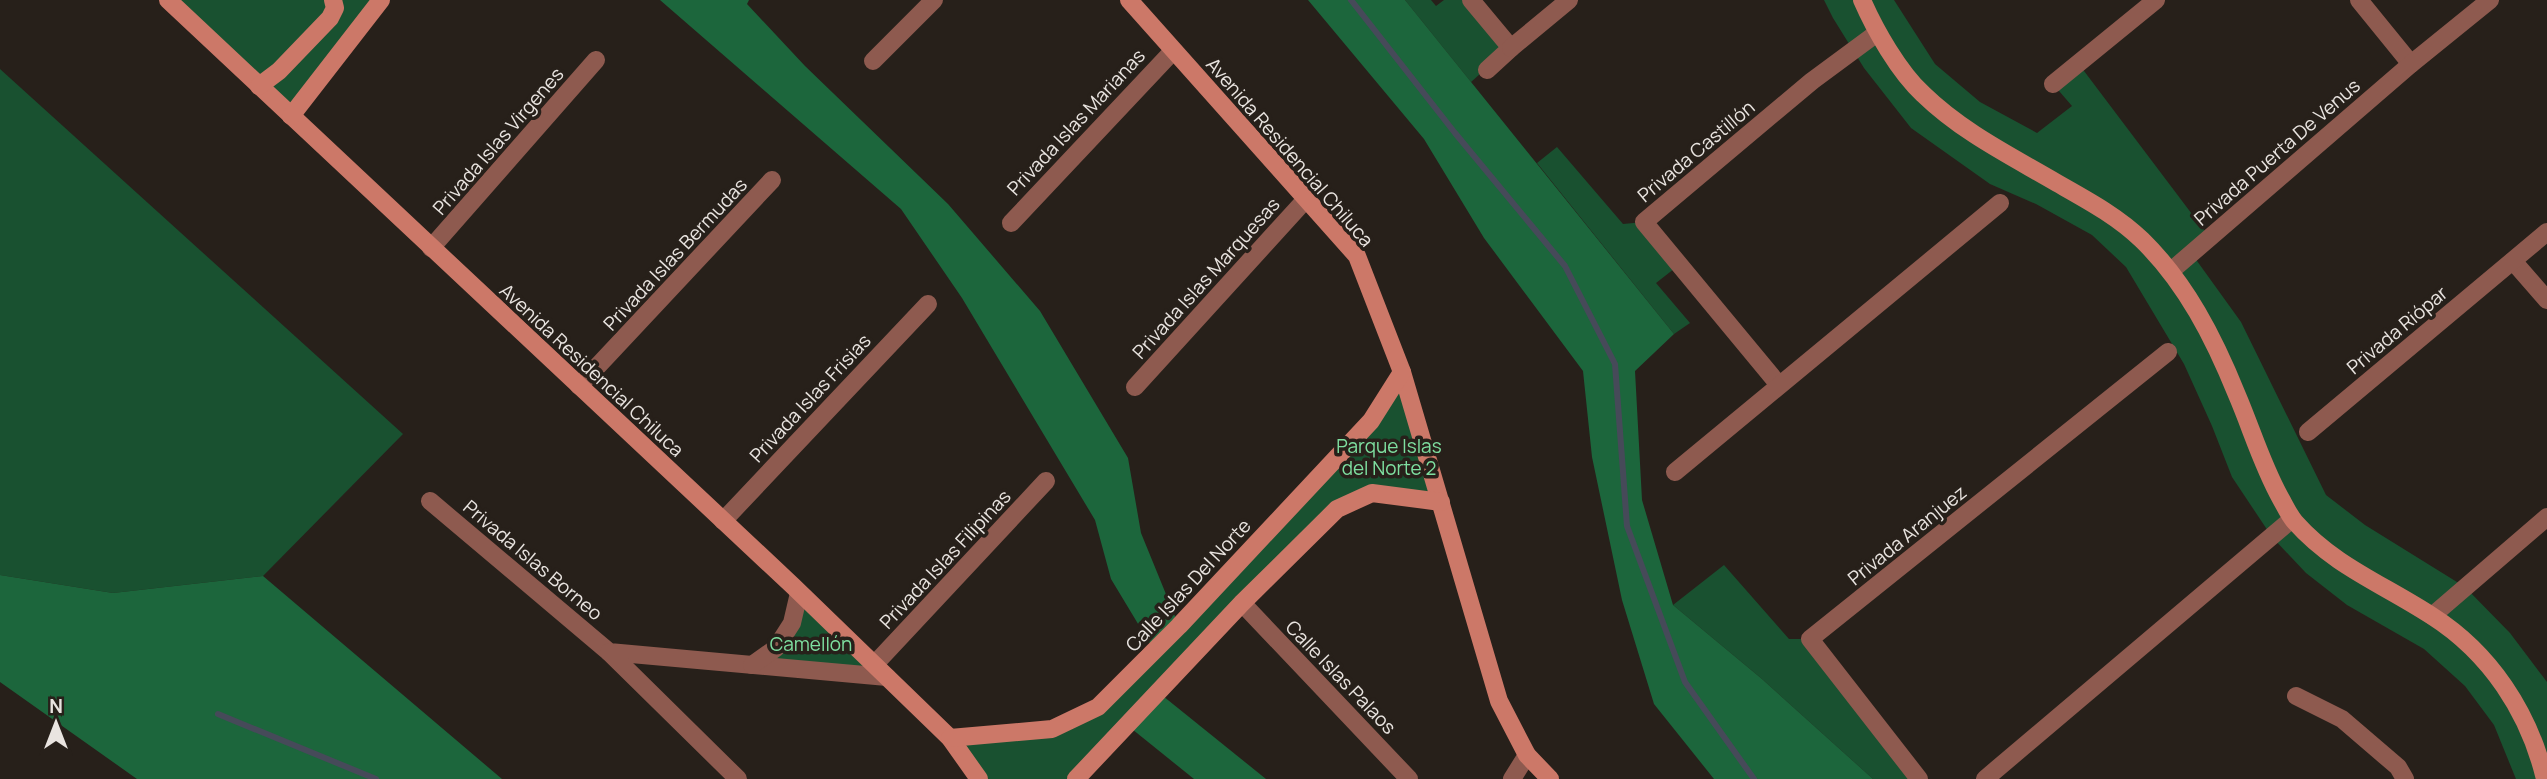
<svg xmlns="http://www.w3.org/2000/svg" width="2547" height="779" font-family="Manrope,sans-serif">
<rect width="100%" height="100%" fill="#27201a"/>
<!-- green -->
<g fill="#195130">
<polygon points="168,0 381,0 291,116"/>
<polygon points="1405,0 1431,0 1436,6 1444,0 1470,0 1509,48 1471,82"/>
<polygon points="1824,0 1894,0 1935,64 1980,102 2037,133 2072,106 2053,84 2078,63 2210,238 2192,254 2241,322 2326,495 2365,525 2465,587 2510,633 2547,682 2547,779 2516,779 2494,725 2465,686 2424,649 2347,605 2306,573 2272,537 2232,477 2212,426 2184,364 2126,267 2092,235 2036,204 1990,184 1911,128 1864,68 1833,18"/>
<polygon points="0,69 403,434 263,576 113,593 0,575"/>
<polygon points="1557,147 1623,224 1644,222 1679,265 1656,283 1690,323 1674,334 1537,163"/>
<polygon points="1402,372 1441,502 1372,493 1337,509 1076,779 979,779 950,738 1052,729 1098,707 1313,482"/>
<polygon points="1724,565 1789,639 1810,639 1919,779 1873,779 1762,679 1673,605"/>
<polygon points="799,593 887,677 752,665 776,648"/>
</g>
<!-- forest -->
<g fill="#1c663c">
<polygon points="660,0 749,0 747,4 805,66 948,204 1040,311 1128,458 1141,533 1179,626 1155,652 1111,579 1095,520 962,298 901,209"/>
<polygon points="1308,0 1405,0 1674,334 1635,371 1642,500 1673,605 1762,679 1873,779 1714,779 1654,704 1622,600 1592,457 1583,371 1484,238 1424,139"/>
<polygon points="0,575 113,593 263,576 502,779 137,779 0,682"/>
<polygon points="1158,692 1266,779 1194,779 1127,725"/>
</g>
<g fill="none" stroke-linecap="round" stroke-linejoin="round">
<!-- stream -->
<g stroke="#464a59" stroke-width="6">
<polyline points="1351,0 1455,133 1565,266 1615,364 1627,526 1685,682 1754,779"/>
<polyline points="218,714 376,779"/>
</g>
<!-- street -->
<g stroke="#8e5a4f" stroke-width="18">
<polyline points="1471,0 1511,48 1487,70"/>
<polyline points="2359,0 2411,64"/>
<polyline points="1511,48 1569,0"/>
<polyline points="873,61 934,0"/>
<polyline points="2053,84 2156,0"/>
<polyline points="1011,223 1173,51"/>
<polyline points="431,248 596,60"/>
<polyline points="2513,261 2547,300"/>
<polyline points="2171,271 2411,64 2490,0"/>
<polyline points="1779,385 1644,222 1812,81 1877,33"/>
<polyline points="579,386 772,180"/>
<polyline points="1135,387 1307,198"/>
<polyline points="2308,432 2547,232"/>
<polyline points="1675,472 2000,203"/>
<polyline points="430,501 609,652 887,677"/>
<polyline points="723,521 928,304"/>
<polyline points="1242,603 1409,779"/>
<polyline points="2432,616 2547,517"/>
<polyline points="609,652 738,779"/>
<polyline points="752,665 776,648 792,623 799,593"/>
<polyline points="874,665 1046,481"/>
<polyline points="2296,696 2342,719 2398,767 2405,779"/>
<polyline points="1512,779 1527,755"/>
<polyline points="1919,779 1810,639 2168,352"/>
<polyline points="1985,779 2292,519"/>
</g>
<!-- secondary -->
<g stroke="#cc7868" stroke-width="18">
<polyline points="168,0 793,586 950,738 979,779"/>
<polyline points="1129,0 1357,256 1402,372 1499,701 1527,755 1550,779"/>
<path d="M1862,0C1875,30 1899,72 1923,94C1962,132 2011,156 2057,183C2087,200 2117,216 2142,240C2186,283 2214,338 2237,395C2252,430 2262,465 2281,499C2285,506 2289,515 2295,522C2334,566 2383,584 2432,616C2490,653 2529,712 2545,779"/>
<polyline points="259,86 279,71 330,18 335,8 333,0"/>
<polyline points="291,116 381,0"/>
<polyline points="950,738 1052,729 1098,707 1179,626 1371,421 1402,372"/>
<polyline points="1076,779 1242,603 1337,509 1372,493 1441,502"/>
</g>
</g>
<g text-anchor="middle" dominant-baseline="central" stroke-width="7" stroke-linejoin="round" paint-order="stroke">
<!-- street labels -->
<g font-size="19" fill="#e9e4e0" stroke="#27201a">
<text transform="translate(1076 122) rotate(-47)">Privada Islas Marianas</text>
<text transform="translate(498 141) rotate(-49)">Privada Islas Virgenes</text>
<text transform="translate(1696 151) rotate(-40)">Privada Castillón</text>
<text transform="translate(1290 152) rotate(49)">Avenida Residencial Chiluca</text>
<text transform="translate(2277 152) rotate(-41)">Privada Puerta De Venus</text>
<text transform="translate(675 254) rotate(-47)">Privada Islas Bermudas</text>
<text transform="translate(1206 278) rotate(-48)">Privada Islas Marquesas</text>
<text transform="translate(2397 330) rotate(-40)">Privada Riópar</text>
<text transform="translate(592 370) rotate(43)">Avenida Residencial Chiluca</text>
<text transform="translate(810 398) rotate(-47)">Privada Islas Frisias</text>
<text transform="translate(1907 535) rotate(-39)">Privada Aranjuez</text>
<text transform="translate(945 559) rotate(-47)">Privada Islas Filipinas</text>
<text transform="translate(533 560) rotate(40)">Privada Islas Borneo</text>
<text transform="translate(1188 585) rotate(-47)">Calle Islas Del Norte</text>
<text transform="translate(1341 677) rotate(46)">Calle Islas Palaos</text>
</g>
<!-- park labels -->
<g font-size="19" fill="#7edfa0" stroke="#27201a">
<text x="1389" y="446">Parque Islas<tspan x="1389" dy="22">del Norte 2</tspan></text>
<text x="811" y="644">Camellón</text>
</g>
</g>
<!-- north arrow -->
<g transform="translate(56 723)" stroke="#27201a" stroke-width="5" paint-order="stroke">
<path d="M0-5L12 26L0 18L-12 26Z" fill="#e9e4e0"/>
<text y="-10" font-size="19" font-weight="bold" text-anchor="middle" fill="#e9e4e0">N</text>
</g>
</svg>
